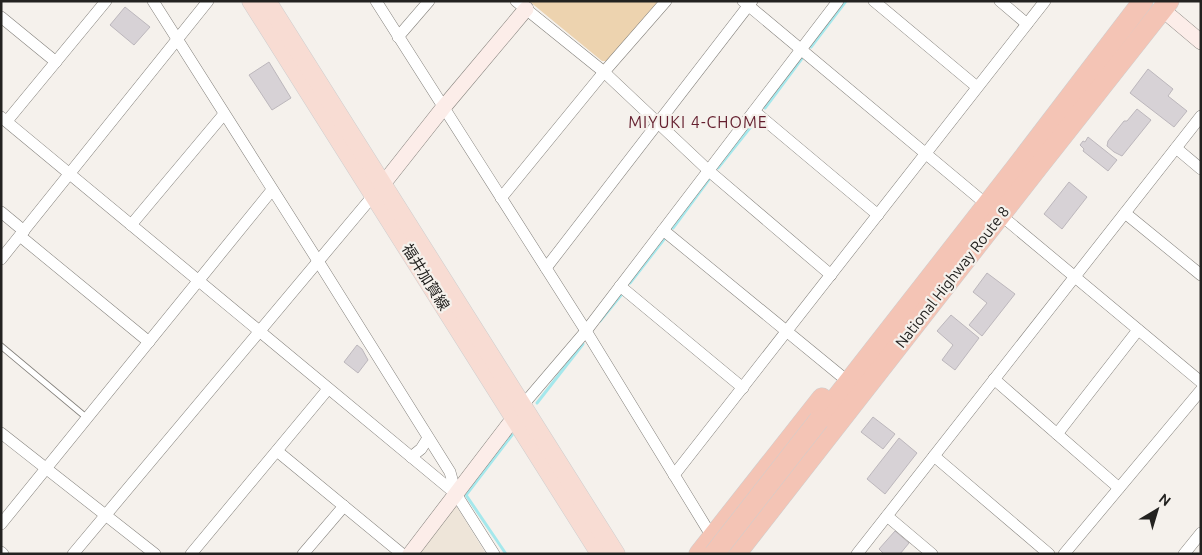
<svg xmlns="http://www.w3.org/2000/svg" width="1202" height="555" font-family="Ubuntu,'Noto Sans JP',sans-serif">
<rect width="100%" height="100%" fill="#f5f1ec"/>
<!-- built -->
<polygon fill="#eee5d9" points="452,506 457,507 486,554 416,554"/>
<!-- green -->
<polygon fill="#edd3af" points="529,1 660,1 609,61 602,61"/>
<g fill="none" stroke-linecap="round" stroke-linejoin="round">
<!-- stream -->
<g stroke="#a5e8ec" stroke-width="3">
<polyline points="811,47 846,1"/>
<polyline points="765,108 803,57"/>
<polyline points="718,168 757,119"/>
<polyline points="673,228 710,178"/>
<polyline points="630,283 665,238"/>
<polyline points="600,321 622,294"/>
<polyline points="537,403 583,344"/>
<polyline points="506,554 466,495 512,435"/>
</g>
</g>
<!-- building -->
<g fill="#d7d2d6" stroke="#bcb7bc">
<polygon points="125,7 150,27 134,45 110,25"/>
<polygon points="269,62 291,98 272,110 249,75"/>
<polygon points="1148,69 1173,89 1168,96 1187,111 1174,127 1130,93"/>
<polygon points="1137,109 1151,120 1122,156 1114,152 1107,146 1108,141 1124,121 1127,121"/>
<polygon points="1088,137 1117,160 1108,171 1083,151 1084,149 1080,145 1083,141 1085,142"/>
<polygon points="1069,182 1087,197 1062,229 1044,214"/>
<polygon points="987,273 1015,294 982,336 969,325 987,303 973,292"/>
<polygon points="951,315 979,338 955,370 942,360 953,345 937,331"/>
<polygon points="357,345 362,349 368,360 358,373 344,362"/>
<polygon points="873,417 895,434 883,449 861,432"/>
<polygon points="899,438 917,453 885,494 867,479"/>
<polygon points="895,531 909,543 900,554 884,554 879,549"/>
</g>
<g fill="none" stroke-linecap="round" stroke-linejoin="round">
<!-- lane casing -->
<g stroke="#84817c" stroke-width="7">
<polyline id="lane" points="1,346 87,418"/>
</g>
<!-- street casing -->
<g stroke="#84817c" stroke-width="12">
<g id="street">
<polyline points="153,1 318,261 450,472 456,494 494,554"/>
<polyline points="376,1 586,331 714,540"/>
<polyline points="516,1 604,72 709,171 831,275"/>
<polyline points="743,1 980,199"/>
<polyline points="874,1 977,87"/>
<polyline points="1000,1 1027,24"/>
<polyline points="1,17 56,62"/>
<polyline points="398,37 429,1"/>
<polyline points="754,111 878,215"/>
<polyline points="1,117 456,494"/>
<polyline points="7,121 106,1"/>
<polyline points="1176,148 1201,169"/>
<polyline points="501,198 604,72 666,1"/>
<polyline points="1,212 24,231"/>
<polyline points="1125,213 1201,275"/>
<polyline points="1009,222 1201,382"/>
<polyline points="131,225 224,114"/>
<polyline points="663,230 840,375"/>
<polyline points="20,236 149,342"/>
<polyline points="1,259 208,1"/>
<polyline points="546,268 752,1"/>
<polyline points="620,286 743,388"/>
<polyline points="994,379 1119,488"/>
<polyline points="522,406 586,331 838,1"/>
<polyline points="1,433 155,554"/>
<polyline points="1057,434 1138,330"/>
<polyline points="277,451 402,554"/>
<polyline points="934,456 1049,554"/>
<polyline points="411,457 421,449 428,438"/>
<polyline points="674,475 1045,1"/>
<polyline points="887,516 932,554"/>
<polyline points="1,524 272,190"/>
<polyline points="1,552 3,554"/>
<polyline points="73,554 377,191"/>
<polyline points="191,554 328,389"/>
<polyline points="303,554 344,506"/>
<polyline points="857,554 1201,116"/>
<polyline points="1064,554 1201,390"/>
<polyline points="1184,554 1201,533"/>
</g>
</g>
<!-- secondary casing -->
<g stroke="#84817c" stroke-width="16">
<g id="secondary">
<polyline points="1163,10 1201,42"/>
<polyline points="383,184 443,108 526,9"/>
<polyline points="410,554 520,410"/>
</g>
</g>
<!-- primary casing -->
<g stroke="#cfcece" stroke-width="19">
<g id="primary">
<polyline points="251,1 600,554"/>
<polyline points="267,1 616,554"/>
</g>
</g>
<!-- highway casing -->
<g stroke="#cfcece" stroke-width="21">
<g id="highway">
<polyline points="819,420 1014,170 1143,1"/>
<polyline points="699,554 822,398"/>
<polyline points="736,554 1038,167 1169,1"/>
</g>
</g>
<!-- lane -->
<use href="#lane" stroke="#fff" stroke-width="5.5"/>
<!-- street -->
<use href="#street" stroke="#fff" stroke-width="11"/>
<!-- secondary -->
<use href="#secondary" stroke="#fcede9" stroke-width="15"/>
<!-- primary -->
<use href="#primary" stroke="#f8dcd3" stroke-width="18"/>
<!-- highway -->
<use href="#highway" stroke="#f4c4b5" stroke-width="20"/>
<!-- highway-bridge casing -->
<g stroke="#cfcece" stroke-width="21" stroke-linecap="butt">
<polyline id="highway-bridge" points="714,554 819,420"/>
</g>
<!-- highway-bridge -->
<use href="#highway-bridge" stroke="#f4c4b5" stroke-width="20"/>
</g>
<g text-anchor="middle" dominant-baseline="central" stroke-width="4.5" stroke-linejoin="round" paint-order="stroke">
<!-- street labels -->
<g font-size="15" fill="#232220" stroke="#f5f1ec">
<text transform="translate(426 277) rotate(58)">福井加賀線</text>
<text transform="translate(952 277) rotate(-52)">National Highway Route 8</text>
</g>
<!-- neighbourhood labels -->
<g font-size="16" letter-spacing="1" fill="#641f2e" stroke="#f5f1ec">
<text x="698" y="122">MIYUKI 4-CHOME</text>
</g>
</g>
<!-- border -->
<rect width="1202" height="555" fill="none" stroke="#232220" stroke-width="5"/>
<!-- north arrow -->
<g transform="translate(1157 510) rotate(38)" stroke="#f5f1ec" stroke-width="4" paint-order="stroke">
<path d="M0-4L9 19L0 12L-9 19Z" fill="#232220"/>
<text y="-8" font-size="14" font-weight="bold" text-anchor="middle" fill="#232220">N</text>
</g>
</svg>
